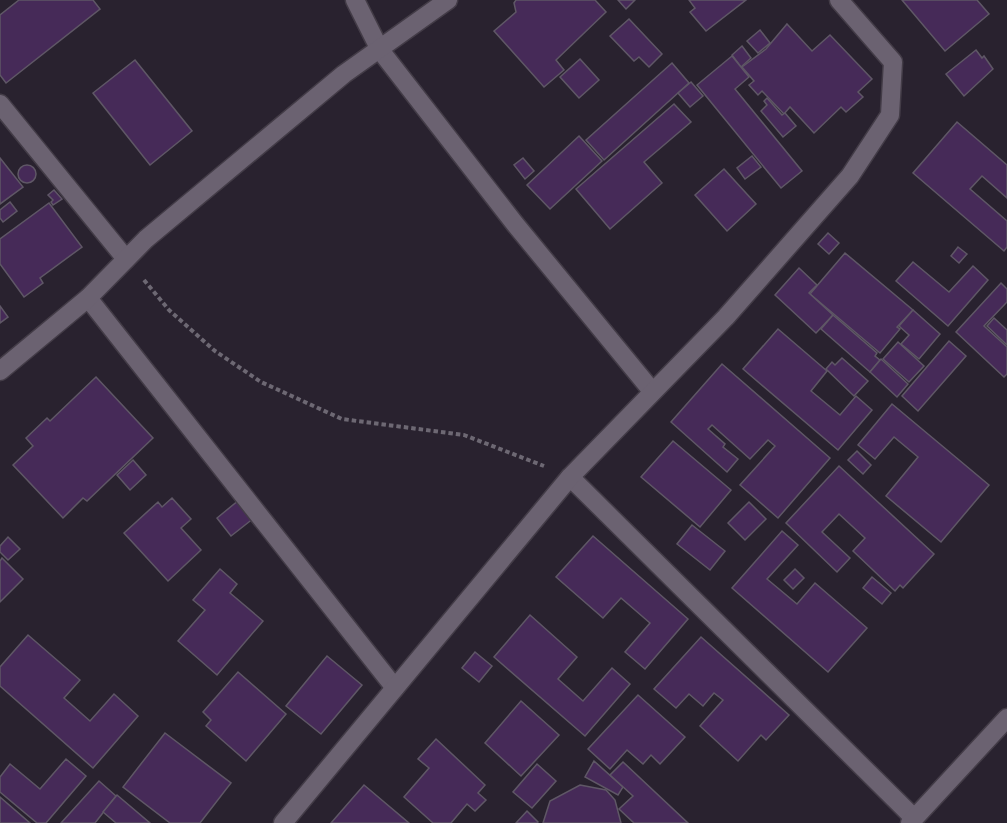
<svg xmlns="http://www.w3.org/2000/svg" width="1007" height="823" font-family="Cabin,sans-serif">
<rect width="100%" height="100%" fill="#29222f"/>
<!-- building -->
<g fill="#462a58" stroke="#5f5766" stroke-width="1.5">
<polygon points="19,0 93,0 100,9 6,83 0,75 0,15"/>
<polygon points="516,0 595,0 606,12 556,60 564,70 544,87 494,31 516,12 514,3"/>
<polygon points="618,0 635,0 626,9"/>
<polygon points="689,0 746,0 706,31 690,12 695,8"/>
<polygon points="902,0 977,0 989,14 945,51"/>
<polygon points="629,19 662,54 649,67 639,57 634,61 610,36"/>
<polygon points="787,24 812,51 830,35 872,79 858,92 863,97 846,112 841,107 814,133 790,107 784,114 762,91 758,95 749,85 754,81 742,67 766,49"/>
<polygon points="760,30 770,43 758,53 747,41"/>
<polygon points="742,46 751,58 741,67 732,55"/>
<polygon points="976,50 982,58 984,56 993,69 964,96 946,74"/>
<polygon points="732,56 749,77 735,89 802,171 781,188 697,85"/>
<polygon points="580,59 599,80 579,98 560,77"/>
<polygon points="135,60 192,131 150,165 93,93"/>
<polygon points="672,63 689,83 604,160 586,140"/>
<polygon points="691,82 703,96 690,107 678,93"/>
<polygon points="767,98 782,115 785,113 796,126 783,137 761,111 767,105 764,101"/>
<polygon points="674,104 691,122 644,162 662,183 610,229 576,189"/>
<polygon points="957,122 1007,165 1007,198 982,176 970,189 1007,221 1007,247 1004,251 913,173"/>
<polygon points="579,136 602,161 550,209 527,185"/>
<polygon points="752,156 761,167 745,179 737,168"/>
<polygon points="0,158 23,187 0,204"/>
<polygon points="523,158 534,171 525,179 514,165"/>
<circle cx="27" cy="174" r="9"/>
<polygon points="724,169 756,204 727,231 695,195"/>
<polygon points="54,190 62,199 53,205 51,202 53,200 48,195"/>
<polygon points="10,202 17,211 3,222 0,218 0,210"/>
<polygon points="49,203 82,247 40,278 43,283 24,297 0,264 0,239"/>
<polygon points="828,233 839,243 829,254 818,244"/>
<polygon points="958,247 967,254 959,263 951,256"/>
<polygon points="845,253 913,310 897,327 900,329 880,353 810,294"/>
<polygon points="913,262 949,292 973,266 988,280 948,326 896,281"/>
<polygon points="799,268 817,285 809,293 833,315 816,333 775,295"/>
<polygon points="1001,283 1007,289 1007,302 984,326 1007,347 1007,374 1004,377 956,332"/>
<polygon points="0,306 8,317 0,323"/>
<polygon points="913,310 940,334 919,359 901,344 909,335 899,326"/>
<polygon points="833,315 877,353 875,356 880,360 870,372 821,329"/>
<polygon points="994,318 1007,330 1007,345 987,326"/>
<polygon points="778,329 827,371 811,391 840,415 856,396 872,410 838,450 743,369"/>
<polygon points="949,341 966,356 918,411 902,396"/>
<polygon points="898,342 924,366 909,382 883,359"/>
<polygon points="842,358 868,381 854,396 826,369 832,362 835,365"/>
<polygon points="881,359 908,384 897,397 870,372"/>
<polygon points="722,364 830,458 778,518 740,485 775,446 768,440 750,459 712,425 708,429 725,444 723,447 738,459 727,472 671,422"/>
<polygon points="96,377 153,438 87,501 83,498 63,518 13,465 33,446 26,438 47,418 50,421"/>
<polygon points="892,404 989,485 941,542 886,496 918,457 894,437 875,459 858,445"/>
<polygon points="673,441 731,490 700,527 641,477"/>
<polygon points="857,451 871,465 863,474 848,460"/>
<polygon points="133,460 146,475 130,490 117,475"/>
<polygon points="839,466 934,554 903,588 900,585 895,591 853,551 865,538 839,514 822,532 850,558 837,572 786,523"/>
<polygon points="172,498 191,519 181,528 201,550 168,581 124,533 158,502 162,507"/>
<polygon points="239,500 254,518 231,536 217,518"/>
<polygon points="749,502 766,519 745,540 728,523"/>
<polygon points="692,525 725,551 710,570 677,544"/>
<polygon points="782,531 798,545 767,579 797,604 815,583 867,628 828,672 732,588"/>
<polygon points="593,536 688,619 645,669 625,652 650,623 621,598 603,618 556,577"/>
<polygon points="8,537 20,549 8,560 0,552 0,546"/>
<polygon points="2,558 23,579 0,602 0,561"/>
<polygon points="220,569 237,584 230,593 263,621 217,675 178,641 205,610 193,600"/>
<polygon points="795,569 804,578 793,589 784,580"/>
<polygon points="872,577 891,593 882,604 863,588"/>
<polygon points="530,615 577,657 558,679 583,701 612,668 630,684 585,736 494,657"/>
<polygon points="28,635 80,680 64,698 90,721 114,694 138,716 93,768 0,686 0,667"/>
<polygon points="701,637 789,715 766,740 761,735 738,761 700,726 723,700 714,693 703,706 689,694 676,708 654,689"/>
<polygon points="475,652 492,666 479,682 462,668"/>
<polygon points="327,656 362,685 321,734 286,706"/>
<polygon points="238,672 286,714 246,761 206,726 211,720 203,712"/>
<polygon points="638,695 685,737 660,764 651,755 643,764 627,750 610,769 588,749"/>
<polygon points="521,701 559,735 521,776 485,743"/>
<polygon points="165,733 231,783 200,823 170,823 123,787"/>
<polygon points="436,739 485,785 478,793 486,800 475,811 467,804 451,823 433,823 404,797 429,768 418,759"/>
<polygon points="66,759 86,776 46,823 37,823 0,792 0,777 10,764 40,789"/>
<polygon points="594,761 623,787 618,795 585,777"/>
<polygon points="623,762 688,823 634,823 619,809 633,796 610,775"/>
<polygon points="537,764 556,781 532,808 513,792"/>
<polygon points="99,781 116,796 95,823 61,823"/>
<polygon points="364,785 409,823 331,823"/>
<polygon points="580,785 606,790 615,800 621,823 543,823 550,801"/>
<polygon points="117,795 150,823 116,823 103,812"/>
<polygon points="0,797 30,823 0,823"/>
<polygon points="527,811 538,822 537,823 516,823"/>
</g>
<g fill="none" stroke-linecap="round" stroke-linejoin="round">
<!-- minor casing -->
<g stroke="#433c47" stroke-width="21">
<g id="minor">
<polyline points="355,0 380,50 515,224 652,391"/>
<polyline points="0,104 126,259"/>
<polyline points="88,298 395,688"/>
<polyline points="0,371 88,298 146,239 344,74 448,0"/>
<polyline points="570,477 914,818"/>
<polyline points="283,823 570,477 726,317 850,176 890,115 893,62 839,0"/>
</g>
</g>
<!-- secondary casing -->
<g stroke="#433c47" stroke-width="21">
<polyline id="secondary" points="910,823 1007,718"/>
</g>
<!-- path -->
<polyline stroke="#6d6873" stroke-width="4" stroke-dasharray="4.5 3" stroke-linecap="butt" points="144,280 169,310 215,351 261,382 342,419 464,435 544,466"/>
<!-- minor -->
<use href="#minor" stroke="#6b6271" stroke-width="18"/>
<!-- secondary -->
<use href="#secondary" stroke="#6b6271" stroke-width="18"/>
</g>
</svg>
